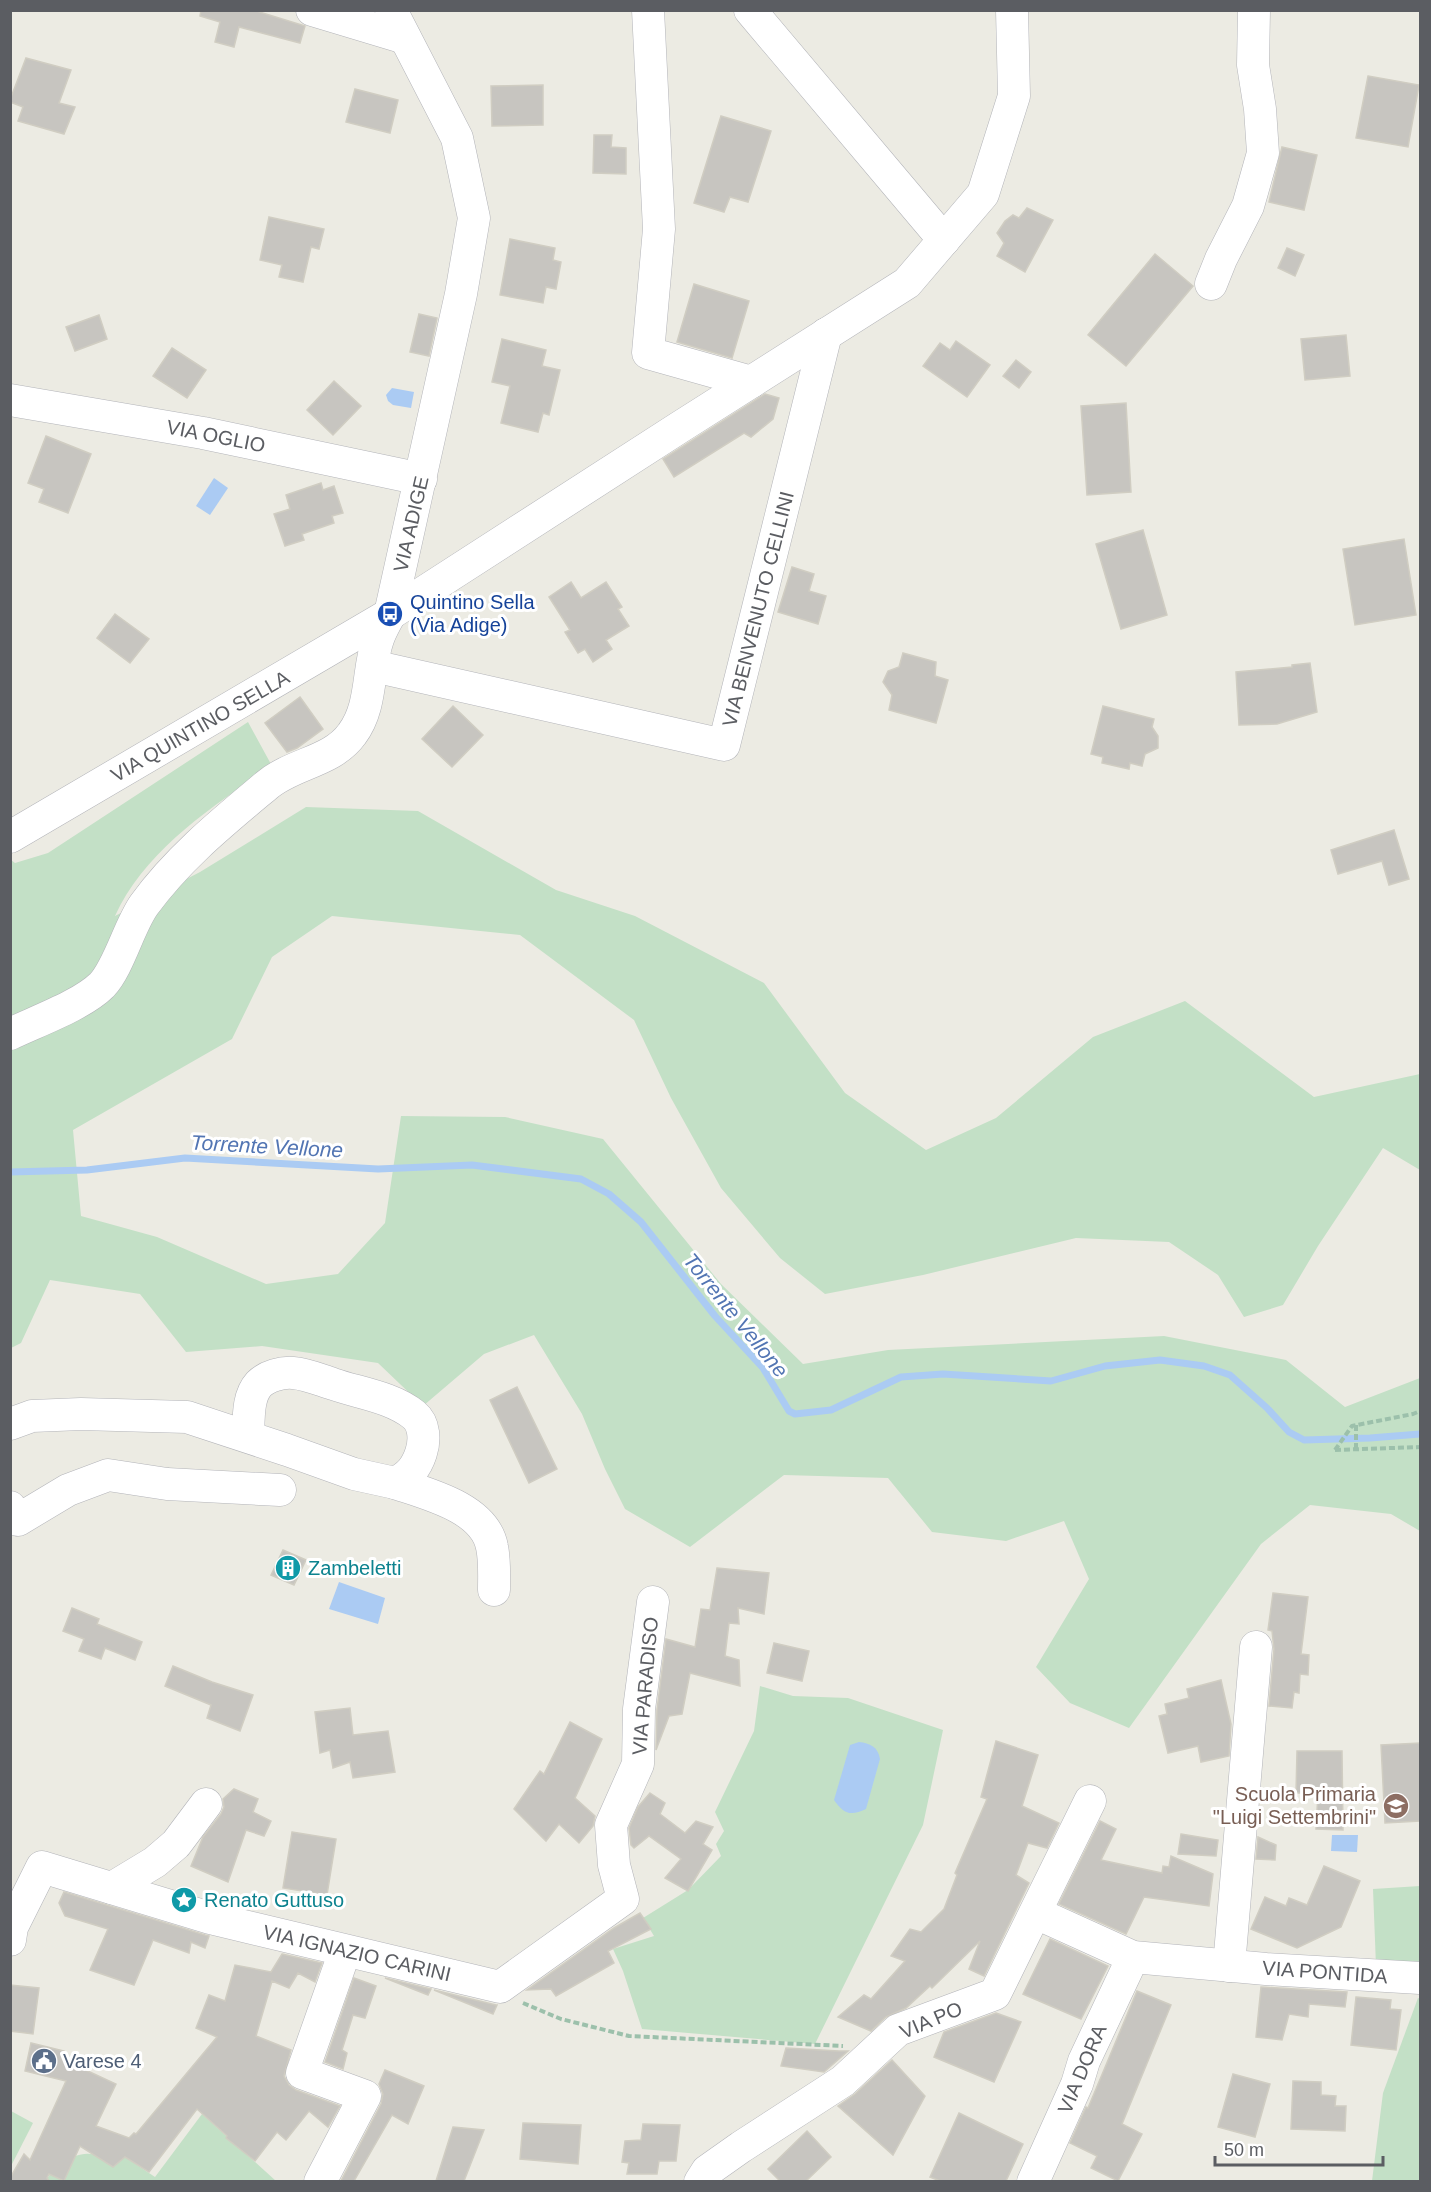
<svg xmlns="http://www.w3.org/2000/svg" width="1431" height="2192" font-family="Arial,sans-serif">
<rect width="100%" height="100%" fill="#ecebe3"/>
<!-- green -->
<g fill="#c3e0c6">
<path d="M248,722L272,766C214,805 145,850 115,916L200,872L306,807L418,811L556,890L635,916L764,983L845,1093L926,1150L996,1118L1093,1037L1185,1001L1314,1097L1420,1074V1170L1383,1148L1318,1246L1283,1305L1244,1317L1218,1275L1169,1242L1076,1238L923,1275L825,1294L780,1258L721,1188L671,1098L634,1020L520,935L332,916L272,957L232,1039L73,1130L81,1216L157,1237L266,1284L338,1274L385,1223L401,1116L505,1117L603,1139L721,1284L803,1364L888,1350L1164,1336L1286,1360L1345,1407L1420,1378V1531L1391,1514L1310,1505L1261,1544L1129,1728L1070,1703L1036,1667L1089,1579L1064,1521L1006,1541L932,1532L888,1478L784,1475L690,1547L625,1509L605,1469L582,1414L534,1335L484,1354L423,1406L378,1363L262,1346L186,1352L140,1294L50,1280L21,1343L11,1348V860L15,863L48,853Z"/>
<polygon points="760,1686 793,1696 848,1698 943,1730 923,1825 815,2044 642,2029 623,1971 613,1949 654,1936 643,1918 688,1890 721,1856 716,1844 724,1831 715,1812 754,1731"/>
<polygon points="1420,1886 1420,1966 1376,1966 1373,1889"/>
<polygon points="1418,1998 1420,1999 1420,2181 1372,2181 1383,2093"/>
<polygon points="11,2111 33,2123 11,2166"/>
<path d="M202,2114L276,2181L45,2182C53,2167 77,2149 95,2155C100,2157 106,2163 112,2166L125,2157L155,2177Z"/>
</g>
<!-- water -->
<g fill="#abcbf3">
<polygon points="392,388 414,392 411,408 393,405 388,401 386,395"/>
<polygon points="214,478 228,488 210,515 196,506"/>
<polygon points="339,1582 385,1598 378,1624 329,1609"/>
<path d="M859,1742C870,1743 878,1747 880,1759L866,1809C850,1817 843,1813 834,1800L850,1745Z"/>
<polygon points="1332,1835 1358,1835 1357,1852 1331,1851"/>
</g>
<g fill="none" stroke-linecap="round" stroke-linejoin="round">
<!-- stream -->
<polyline stroke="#abcbf3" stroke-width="7" points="10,1172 87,1170 185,1158 378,1169 472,1165 581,1179 609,1194 641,1222 715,1316 763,1368 789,1411 795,1414 831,1410 901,1377 943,1374 1051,1381 1105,1366 1160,1360 1204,1366 1230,1375 1267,1408 1289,1432 1304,1440 1370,1438 1420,1434"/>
</g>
<!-- building -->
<g fill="#c7c5c0" stroke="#d0cdc2" stroke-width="1.5">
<polygon points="201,10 253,10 305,26 300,43 239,27 234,47 215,42 220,22 200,16"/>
<polygon points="26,58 71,70 59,103 75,107 64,134 18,121 23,107 10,102 10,100"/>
<polygon points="1368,76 1419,85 1408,147 1356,138"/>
<polygon points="543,85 543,125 492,126 491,86"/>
<polygon points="355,89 398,100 390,133 346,122"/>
<polygon points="721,116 771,131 748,202 730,197 724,212 694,203"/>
<polygon points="594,135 612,135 611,147 626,148 626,174 593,173"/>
<polygon points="1282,147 1317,155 1304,210 1269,202"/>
<polygon points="1027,208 1053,220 1025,272 997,256 1004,243 997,233 1005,221 1013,215 1019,218"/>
<polygon points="269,217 324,229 319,249 311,247 303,282 279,277 282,265 260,260"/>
<polygon points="510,239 555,248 553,260 561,262 556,289 546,287 543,303 500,295"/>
<polygon points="1287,248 1304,255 1295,276 1278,268"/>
<polygon points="1155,254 1193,286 1126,366 1088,335"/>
<polygon points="694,284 749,301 732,358 677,342"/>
<polygon points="419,314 437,318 429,356 410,352"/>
<polygon points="99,315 107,339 75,351 66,327"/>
<polygon points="1346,335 1350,376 1305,380 1301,339"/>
<polygon points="502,339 546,350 542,366 560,370 549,415 543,413 538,432 501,423 510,386 492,382"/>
<polygon points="956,341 990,365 967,397 923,366 940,343 950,350"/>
<polygon points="172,348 206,370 187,398 153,376"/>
<polygon points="1016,360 1031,372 1019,388 1003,376"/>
<polygon points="334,381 361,406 333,435 307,410"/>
<polygon points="765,394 779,398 773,419 751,437 744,433 674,477 663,459"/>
<polygon points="1126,403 1131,492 1087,495 1081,406"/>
<polygon points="46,436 91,454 68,513 39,502 44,489 28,483"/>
<polygon points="321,483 323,490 334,486 343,513 332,516 334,523 302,534 304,540 285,546 274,514 290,509 286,495"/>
<polygon points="1143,530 1167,615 1121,629 1096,544"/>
<polygon points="1404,539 1416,615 1355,625 1343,549"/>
<polygon points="792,567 814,574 809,591 826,596 818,624 778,612"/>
<polygon points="571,582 581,598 606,582 622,607 618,609 629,626 606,640 612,649 593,662 585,649 578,653 565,632 570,630 549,597"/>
<polygon points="115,614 149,639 130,663 97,638"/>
<polygon points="903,653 936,662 935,676 948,680 936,723 889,710 892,695 883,682 888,671 899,667"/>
<polygon points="1310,663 1317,712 1277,724 1239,725 1236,672 1292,667 1292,665"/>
<polygon points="300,697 323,729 297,748 287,752 265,723"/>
<polygon points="453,706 483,735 452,767 422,739"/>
<polygon points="1103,706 1154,719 1152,727 1158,736 1158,748 1145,754 1142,766 1130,763 1129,769 1102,763 1103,757 1091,754"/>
<polygon points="1394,830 1409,879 1389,885 1382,861 1338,874 1331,850"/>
<polygon points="517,1387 557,1469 529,1483 490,1400"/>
<polygon points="283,1550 306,1560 294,1585 271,1575"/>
<polygon points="717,1568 769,1573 764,1614 738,1608 739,1624 729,1623 725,1656 739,1660 740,1686 690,1673 682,1714 669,1716 656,1750 657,1710 666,1639 695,1647 701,1609 710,1610"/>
<polygon points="1273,1593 1308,1597 1301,1654 1309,1655 1308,1675 1300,1674 1299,1693 1294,1692 1292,1708 1269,1706 1274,1649 1272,1631 1268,1630"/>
<polygon points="72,1608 99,1619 97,1624 142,1642 135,1660 105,1648 101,1659 79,1651 84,1639 63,1631"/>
<polygon points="774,1643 809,1651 802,1681 767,1673"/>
<polygon points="173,1666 212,1682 253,1695 240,1731 207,1718 211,1705 165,1686"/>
<polygon points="1221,1680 1231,1724 1229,1756 1201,1762 1198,1746 1168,1753 1159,1716 1167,1714 1165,1704 1189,1698 1187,1689"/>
<polygon points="350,1708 353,1735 388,1731 395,1772 353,1778 350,1762 333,1768 330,1750 320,1753 315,1712"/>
<polygon points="570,1722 602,1739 575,1798 595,1816 593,1826 579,1843 559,1824 546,1841 514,1809 540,1771 544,1774"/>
<polygon points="996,1741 1038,1755 1022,1806 1059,1823 1047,1848 1028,1843 1016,1875 1029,1883 984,1976 969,1969 980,1941 932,1988 930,1986 906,2008 886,2017 871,2031 838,2017 864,1995 871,1999 905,1961 891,1956 910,1929 921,1932 944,1909 957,1875 955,1873 987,1799 981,1797"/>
<polygon points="1420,1743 1420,1821 1385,1823 1381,1745"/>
<polygon points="1297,1751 1342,1751 1343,1830 1316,1829 1318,1793 1296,1793"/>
<polygon points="234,1789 258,1799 253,1812 271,1821 264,1836 246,1830 228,1882 191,1866 203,1837 221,1814 224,1807 223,1799"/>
<polygon points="650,1793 665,1803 660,1814 685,1833 696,1821 713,1827 703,1844 712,1850 688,1891 665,1878 681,1859 649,1836 634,1848 631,1845 629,1828 638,1807"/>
<polygon points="1100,1821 1116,1829 1101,1860 1162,1873 1163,1866 1169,1867 1171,1856 1213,1874 1209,1906 1144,1897 1126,1934 1059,1904"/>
<polygon points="292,1832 336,1839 327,1895 283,1888"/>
<polygon points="1181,1834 1218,1840 1216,1856 1178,1854"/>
<polygon points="1258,1837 1276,1845 1275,1860 1256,1859"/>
<polygon points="1324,1866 1360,1881 1341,1927 1297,1948 1251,1929 1265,1897 1286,1906 1289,1898 1307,1905"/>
<polygon points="64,1892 205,1935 209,1936 205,1948 191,1942 189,1953 153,1940 134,1985 90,1970 108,1929 65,1916 59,1903"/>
<polygon points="640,1913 651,1929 608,1951 614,1963 556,1996 551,1989 527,1990 614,1928"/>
<polygon points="1050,1939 1108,1966 1081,2019 1023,1994"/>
<polygon points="282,1954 322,1963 315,1982 298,1973 289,1988 272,1981 256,2036 291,2050 284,2076 289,2085 296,2090 340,2106 328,2127 309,2111 286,2140 277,2132 255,2161 226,2138 227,2136 197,2109 149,2172 125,2157 113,2167 80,2146 64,2181 49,2174 47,2178 49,2181 10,2181 10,2178 24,2154 30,2160 66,2081 25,2071 31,2043 64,2051 62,2059 116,2084 96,2126 129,2138 134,2133 136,2134 217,2037 196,2028 209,1995 225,2001 235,1965 271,1972"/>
<polygon points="354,1978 376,1986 365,2018 353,2015 342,2050 347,2053 343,2069 325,2062"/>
<polygon points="385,1978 431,1989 428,1995"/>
<polygon points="10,1985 39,1988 33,2034 10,2031"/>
<polygon points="1261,1987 1347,1992 1345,2007 1309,2004 1308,2017 1289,2014 1282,2040 1256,2037"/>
<polygon points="434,1990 496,2005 497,2005 493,2014"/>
<polygon points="1137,1991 1171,2005 1122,2124 1142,2134 1118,2181 1091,2168 1097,2156 1070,2143 1086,2107 1088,2108"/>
<polygon points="1356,1997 1391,2000 1390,2009 1401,2010 1396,2050 1351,2045"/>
<polygon points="996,2013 1021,2022 994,2082 934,2057 944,2032"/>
<polygon points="786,2048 839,2051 848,2051 824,2072 781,2066"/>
<polygon points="892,2060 925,2096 893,2155 838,2106 855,2094"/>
<polygon points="385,2070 424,2086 408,2124 392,2115 354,2181 341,2181 381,2104 383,2094 379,2084"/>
<polygon points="1233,2074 1270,2084 1255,2137 1218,2127"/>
<polygon points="1293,2081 1321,2082 1321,2095 1336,2096 1335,2106 1346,2106 1345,2131 1291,2129"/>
<polygon points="959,2113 1023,2144 1006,2181 940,2181 930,2177"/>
<polygon points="523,2123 581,2125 578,2164 520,2159"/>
<polygon points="643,2124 680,2125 676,2161 659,2161 657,2174 627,2174 629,2163 622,2162 625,2141 641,2140"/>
<polygon points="453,2127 484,2130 464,2181 436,2181"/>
<polygon points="807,2131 831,2157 806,2181 780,2181 768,2169"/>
</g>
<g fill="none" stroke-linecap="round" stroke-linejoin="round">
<!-- minor casing -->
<g stroke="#b3b4b9" stroke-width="33">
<g id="minor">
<polyline points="312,10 405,38"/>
<polyline points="648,10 659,229 648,353 751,382"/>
<polyline points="750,10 944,240"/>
<polyline points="1211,284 1221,259 1248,206 1263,153 1260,109 1253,65 1254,10"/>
<polyline points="10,400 203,433 421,479"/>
<polyline points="373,666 724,745 826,334"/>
<polyline points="10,837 390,614 680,427 907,283 983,194 1014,96 1012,10"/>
<path d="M10,1034C37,1021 82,1005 102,985C119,967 129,926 144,905C178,858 224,821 267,785C293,763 332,762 352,734C373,706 367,670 378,639C381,630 386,622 390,614L461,294L474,218L457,138L391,10"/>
<path d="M10,1424L32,1416L81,1414L187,1417L287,1450L354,1474L395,1483C409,1476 416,1468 421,1453C425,1441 425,1424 414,1415C392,1397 359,1393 333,1384C320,1380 307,1374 293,1373C282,1372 267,1376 259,1384C247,1397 249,1420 248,1437"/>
<path d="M395,1483C428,1494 485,1508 492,1547C495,1561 494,1576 494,1590"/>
<polyline points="10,1507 18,1520 68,1490 108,1475 167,1484 280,1490"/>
<polyline points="112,1888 155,1862 176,1844 206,1804"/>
<polyline points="1036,1913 1133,1957 1266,1969 1420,1978"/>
<polyline points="10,1940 12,1927 42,1867 210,1918 500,1987 623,1899 614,1865 611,1825 638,1764 639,1709 653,1602"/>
<polyline points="1229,1966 1256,1647"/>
<polyline points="320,2182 365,2096 302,2073 345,1951"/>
<polyline points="700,2182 707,2171 741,2147 843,2081 898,2030 995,1994 1090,1801"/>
<polyline points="1033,2182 1077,2084 1084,2061 1133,1957"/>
</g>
</g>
<!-- path -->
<g stroke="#9cc0ab" stroke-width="4" stroke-dasharray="6 3" stroke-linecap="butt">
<polyline points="1356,1425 1356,1450"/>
<polyline points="1335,1450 1352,1426 1413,1414 1420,1411"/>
<polyline points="1335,1450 1420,1447"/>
<polyline points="523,2003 561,2019 629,2036 843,2046"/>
</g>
<!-- minor -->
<use href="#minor" stroke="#fff" stroke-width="32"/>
</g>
<!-- icons -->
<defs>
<g id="bus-disc" transform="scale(1.35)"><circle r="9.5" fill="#1a4fb4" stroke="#fff"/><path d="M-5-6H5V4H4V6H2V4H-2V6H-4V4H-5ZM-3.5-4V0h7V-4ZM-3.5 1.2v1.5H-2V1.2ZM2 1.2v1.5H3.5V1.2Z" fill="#fff"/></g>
<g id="building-disc" transform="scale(1.35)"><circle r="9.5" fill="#0f9aa8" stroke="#fff"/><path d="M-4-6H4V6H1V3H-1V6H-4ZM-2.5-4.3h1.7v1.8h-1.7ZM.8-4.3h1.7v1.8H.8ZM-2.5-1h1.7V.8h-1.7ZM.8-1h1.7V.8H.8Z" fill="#fff"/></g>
<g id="school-disc" transform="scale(1.35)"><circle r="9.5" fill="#8d6e63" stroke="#fff"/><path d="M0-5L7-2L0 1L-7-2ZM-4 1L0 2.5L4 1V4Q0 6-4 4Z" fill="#fff"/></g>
<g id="sight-disc" transform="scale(1.35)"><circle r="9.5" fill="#0f9aa8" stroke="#fff"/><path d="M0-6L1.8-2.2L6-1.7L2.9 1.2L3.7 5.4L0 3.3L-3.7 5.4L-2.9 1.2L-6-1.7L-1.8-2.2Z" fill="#fff"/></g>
<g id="civic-disc" transform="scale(1.35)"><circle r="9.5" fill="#5c6f8a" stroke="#fff"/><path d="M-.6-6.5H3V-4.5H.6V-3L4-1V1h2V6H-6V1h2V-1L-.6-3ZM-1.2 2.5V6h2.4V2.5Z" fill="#fff"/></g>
</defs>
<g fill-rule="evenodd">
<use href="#bus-disc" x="390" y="614"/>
<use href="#building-disc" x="288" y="1568"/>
<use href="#school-disc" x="1396" y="1806"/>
<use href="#sight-disc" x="184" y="1900"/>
<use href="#civic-disc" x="44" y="2061"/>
</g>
<g text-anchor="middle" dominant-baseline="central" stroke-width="6" stroke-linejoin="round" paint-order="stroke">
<!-- street labels -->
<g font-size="20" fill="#5b5d62" stroke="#fff">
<text transform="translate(216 436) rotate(11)">VIA OGLIO</text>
<text transform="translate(411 524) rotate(-77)">VIA ADIGE</text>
<text transform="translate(758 609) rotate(-76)">VIA BENVENUTO CELLINI</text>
<text transform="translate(200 726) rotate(-30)">VIA QUINTINO SELLA</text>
<text transform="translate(645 1686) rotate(-85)">VIA PARADISO</text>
<text transform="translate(357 1953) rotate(13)">VIA IGNAZIO CARINI</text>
<text transform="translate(1325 1972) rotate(4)">VIA PONTIDA</text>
<text transform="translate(931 2020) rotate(-23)">VIA PO</text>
<text transform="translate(1082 2069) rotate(-67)">VIA DORA</text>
</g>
<!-- transit labels -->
<g font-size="20" fill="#164399" stroke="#fff" text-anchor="start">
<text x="410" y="602">Quintino Sella<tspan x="410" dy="23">(Via Adige)</tspan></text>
</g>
<!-- culture labels -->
<g font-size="20" fill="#0d838f" stroke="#fff" text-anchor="start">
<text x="308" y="1568">Zambeletti</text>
<text x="204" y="1900">Renato Guttuso</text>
</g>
<!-- education labels -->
<g font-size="20" fill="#785e54" stroke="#fff" text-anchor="end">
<text x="1376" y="1794">Scuola Primaria<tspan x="1376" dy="23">"Luigi Settembrini"</tspan></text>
</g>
<!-- service labels -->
<g font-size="20" fill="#4e5e75" stroke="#fff" text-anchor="start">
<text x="63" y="2061">Varese 4</text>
</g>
<!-- water labels -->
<g font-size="21" font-style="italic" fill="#5275b3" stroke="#fff">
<text transform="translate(267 1146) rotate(3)">Torrente Vellone</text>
<text transform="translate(736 1315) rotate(51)">Torrente Vellone</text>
</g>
</g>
<!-- border -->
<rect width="1431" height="2192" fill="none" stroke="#5b5d62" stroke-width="24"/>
<!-- scale -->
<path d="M1215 2156v9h168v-9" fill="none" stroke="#5b5d62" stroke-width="3"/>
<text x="1224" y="2156" font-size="18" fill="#5b5d62" stroke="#ffffff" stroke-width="4.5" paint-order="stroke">50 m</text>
</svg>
